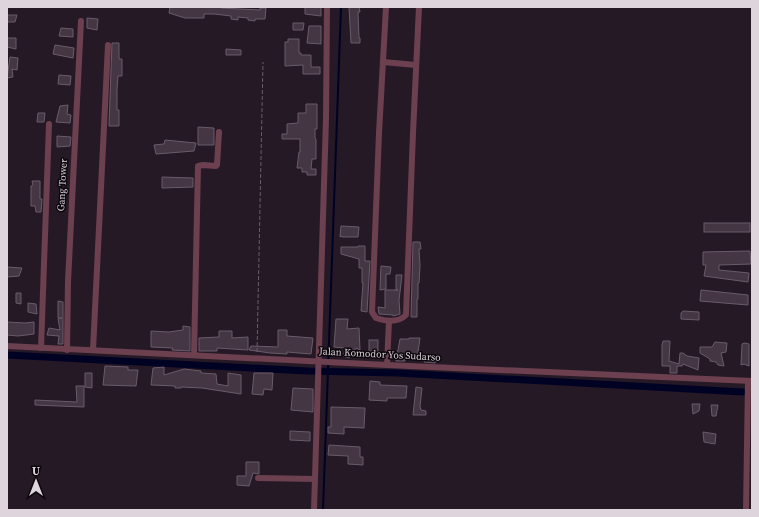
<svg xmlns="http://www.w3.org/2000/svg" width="759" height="517" font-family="'Source Serif 4',serif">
<rect width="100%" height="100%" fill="#261926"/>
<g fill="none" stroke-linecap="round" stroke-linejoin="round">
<!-- stream -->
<polyline stroke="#000224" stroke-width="2" points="323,510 341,7"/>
<!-- canal -->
<polyline stroke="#000224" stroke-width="7" points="7,355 308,371 397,373 743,392"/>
</g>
<!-- building -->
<g fill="#443643" stroke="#6a5b6a">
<polygon points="170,7 222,7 221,8 260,10 260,8 266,8 265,19 255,19 255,21 248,20 248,18 238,17 238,20 231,19 231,16 214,14 204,14 204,18 185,18 169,13"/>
<polygon points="305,7 321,7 321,16 305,14"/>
<polygon points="349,7 359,7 360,12 358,12 359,38 360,38 360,43 351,43"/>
<polygon points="7,15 17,15 15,22 7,22"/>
<polygon points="87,18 98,19 97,30 87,28"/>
<polygon points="293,23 304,23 303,30 293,30"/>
<polygon points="309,26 321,26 321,44 307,43"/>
<polygon points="61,28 73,29 73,37 59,36"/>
<polygon points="7,38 16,38 16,49 7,47"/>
<polygon points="288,39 299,39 299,53 301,53 301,55 311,55 311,67 320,67 320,74 303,74 303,65 285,66 285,42 288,42"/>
<polygon points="112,43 119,43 119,59 122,59 122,76 118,76 117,90 117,110 119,110 119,126 109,126"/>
<polygon points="55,45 74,48 73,58 53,54"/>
<polygon points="226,49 241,50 241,55 226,55"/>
<polygon points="10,57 18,58 17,70 12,69 13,77 7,78"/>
<polygon points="59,75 71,76 70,85 58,84"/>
<polygon points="306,104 317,104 317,129 315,129 315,138 316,139 316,159 312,159 311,169 316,169 316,175 307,175 307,172 302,172 302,168 297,168 299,152 300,152 300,139 282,139 282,134 287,134 287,124 298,123 298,113 306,113"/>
<polygon points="68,105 67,114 71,115 70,123 56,122 60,106"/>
<polygon points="38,113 45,113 44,122 37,122"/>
<polygon points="198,127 214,128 214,145 198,145"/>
<polygon points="57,136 71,137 70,146 57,147"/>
<polygon points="165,140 196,143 194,151 156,154 154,145 164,144"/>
<polygon points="162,177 193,178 193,187 162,188"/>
<polygon points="32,181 40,181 40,199 42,199 41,212 36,212 35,206 31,206 31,186 33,185"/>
<rect x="704" y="223" width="46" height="9"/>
<polygon points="341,226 359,227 358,237 342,237 342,236 340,237"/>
<polygon points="413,242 420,242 421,249 419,249 420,266 419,283 418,283 418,299 417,299 417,317 411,317"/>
<polygon points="358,246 365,246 365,261 370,261 367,312 361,311 363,283 362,283 362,268 359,268 359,259 341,254 341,247 358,247"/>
<polygon points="750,251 751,264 719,265 719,270 749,273 748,282 704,276 706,265 703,265 703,252"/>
<polygon points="381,266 391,267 390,274 386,274 386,289 380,290"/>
<polygon points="7,267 22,268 19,276 7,277"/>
<polygon points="396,275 402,275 399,300 400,314 393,316 393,315 379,314 378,307 385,308 385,290 398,290 396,290"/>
<polygon points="701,290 748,295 748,305 700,301"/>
<polygon points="16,293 21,293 21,304 16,303"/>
<polygon points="58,301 63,302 63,344 58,344 59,336 47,335 49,328 60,330 58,319 62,318 58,318"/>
<polygon points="28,303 36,304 37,314 28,312"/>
<polygon points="683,311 699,312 699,320 681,319 681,313"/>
<polygon points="336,319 348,319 347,329 359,328 360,350 356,348 349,358 343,356 346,348 334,347"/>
<polygon points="7,322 25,323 34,322 34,334 18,336 7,335"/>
<polygon points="183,326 190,327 190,351 172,350 173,348 151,347 151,331 169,332 183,330"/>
<polygon points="278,330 287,330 287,336 313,338 311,354 287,352 287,354 270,353 249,350 251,346 278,347"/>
<polygon points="219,331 232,331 232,338 248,337 248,350 217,348 217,351 199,351 199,338 219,337"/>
<polygon points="409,338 420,338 417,359 405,357 405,361 396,361 400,339 409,339"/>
<rect x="369" y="340" width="9" height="17"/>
<polygon points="663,341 670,341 669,361 679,364 680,353 683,353 687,356 699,358 698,370 683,364 682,366 677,366 677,373 670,373 670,366 662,366 662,345"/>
<polygon points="715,342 727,343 726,352 721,353 724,366 718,365 716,362 710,361 710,359 700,353 700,347 712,347"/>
<polygon points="745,343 749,344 749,366 744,364 741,365 742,344"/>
<polygon points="424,357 436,358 435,363 424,362"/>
<polygon points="105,366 128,367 128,370 138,370 136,386 103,385"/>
<polygon points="164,367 164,375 184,369 201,371 201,373 216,374 217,384 228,386 228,373 241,375 241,394 202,388 181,387 181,388 175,388 175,386 151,385 153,368"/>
<polygon points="85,373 92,373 92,388 85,387"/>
<polygon points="254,373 273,373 272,390 264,389 263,395 252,394"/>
<polygon points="370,381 380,382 380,385 407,386 406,398 387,398 387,401 369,400"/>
<polygon points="76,386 84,386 84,407 35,405 35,400 77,402"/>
<polygon points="416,387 422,388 420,406 421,410 426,411 426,415 413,415"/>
<polygon points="293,388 313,389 313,412 291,410"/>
<polygon points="692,404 700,404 699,411 693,414"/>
<polygon points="711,405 718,405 716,416 712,416"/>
<polygon points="331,407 365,408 364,428 344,427 344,434 328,433 328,427 331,427"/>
<polygon points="290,431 310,432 310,441 290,440"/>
<polygon points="703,432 716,434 715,444 704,442"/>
<polygon points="329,445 360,447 360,457 363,457 363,465 348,464 348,456 328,455"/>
<polygon points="246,462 259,462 259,474 253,473 249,486 237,485 237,476 246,476"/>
</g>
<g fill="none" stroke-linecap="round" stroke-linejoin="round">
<!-- path -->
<polyline stroke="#695d68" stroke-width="1" stroke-dasharray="4 2" stroke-linecap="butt" points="257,352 263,62"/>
<!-- minor -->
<g stroke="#6c404f" stroke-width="6">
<path d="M386,7L379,133L372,312L376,318C385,321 398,323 406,315L413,133L419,7"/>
<polyline points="383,62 416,65"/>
<polyline points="7,346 387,365 752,381"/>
<polyline points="41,348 49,124"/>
<polyline points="67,350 68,282 81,21"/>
<polyline points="93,350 108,45"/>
<polyline points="194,355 198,166 203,165 216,166 217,165 219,132"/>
<polyline points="387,365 389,321"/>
<polyline points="258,478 315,479"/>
<polyline points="314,510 326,119 327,7"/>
<polyline points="746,510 748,381"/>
</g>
</g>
<g text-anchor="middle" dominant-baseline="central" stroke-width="3" stroke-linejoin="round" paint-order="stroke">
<!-- street labels -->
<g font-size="10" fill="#ddd4dc" stroke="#0c070c">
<text transform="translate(62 185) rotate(-87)">Gang Tower</text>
<text transform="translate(380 354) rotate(3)">Jalan Komodor Yos Sudarso</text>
</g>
</g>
<!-- border -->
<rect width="759" height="517" fill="none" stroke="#ddd4dc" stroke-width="16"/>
<!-- north arrow -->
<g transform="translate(36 481)" stroke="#0c070c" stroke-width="3" paint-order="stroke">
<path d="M0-3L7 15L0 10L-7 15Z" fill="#ddd4dc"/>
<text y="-6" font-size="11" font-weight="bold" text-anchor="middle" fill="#ddd4dc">U</text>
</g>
</svg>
